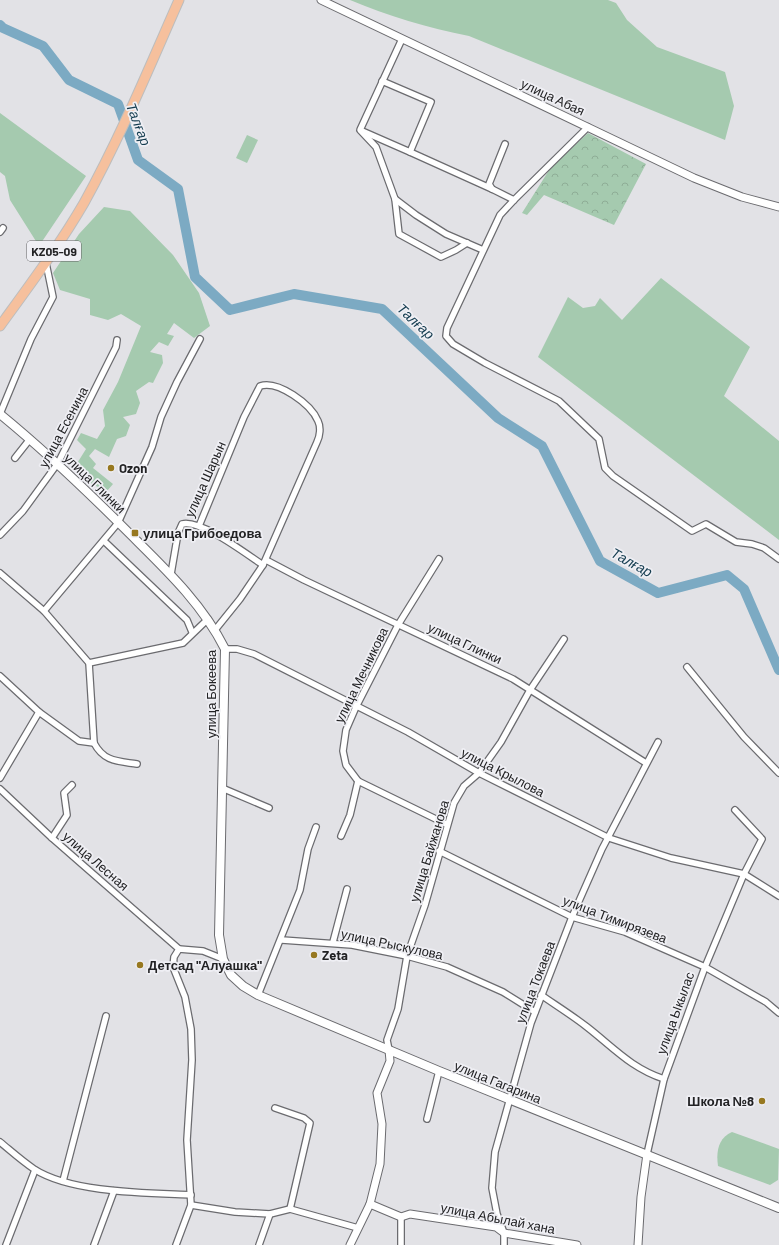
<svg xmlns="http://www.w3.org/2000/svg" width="779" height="1245" font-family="Barlow,sans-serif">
<defs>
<pattern id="forest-crowns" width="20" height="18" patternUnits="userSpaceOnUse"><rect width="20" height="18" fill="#a5caaf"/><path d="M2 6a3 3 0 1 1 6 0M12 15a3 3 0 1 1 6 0" fill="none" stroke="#8ead96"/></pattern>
</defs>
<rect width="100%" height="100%" fill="#e2e2e6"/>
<!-- grass -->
<g fill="#a5caaf">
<path d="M350,0H608L616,3L627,20L657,47L725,72L734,106L725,140L469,36C428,28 388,16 350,0Z"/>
<polygon points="0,113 86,176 39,246 10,200 5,176 0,172"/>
<polygon points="247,135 258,140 247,163 236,158"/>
<polygon points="104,207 130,211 173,255 199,293 210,326 194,338 174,323 167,334 174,336 168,346 159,342 150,352 162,355 163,363 153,383 149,382 136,391 140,403 136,414 123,417 130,425 126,436 117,439 109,457 95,449 89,456 96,464 93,468 113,484 107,491 83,480 76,465 86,449 77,440 81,433 97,439 105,426 103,410 118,382 141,326 121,314 108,320 90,315 90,299 60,290 53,273 79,234"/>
<polygon points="661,278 750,347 724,396 779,441 779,540 538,357 568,297 583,308 595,306 600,298 622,320"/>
<path d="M732,1132L779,1149L778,1180L770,1185L718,1166C716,1152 718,1138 732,1132Z"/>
</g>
<!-- forest -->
<polygon fill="url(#forest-crowns)" points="588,133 646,164 614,225 544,195 527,215 522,213 551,167"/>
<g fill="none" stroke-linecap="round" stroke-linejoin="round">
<!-- river -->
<polyline stroke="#7caac3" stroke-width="10" points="0,25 3,28 43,46 69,80 118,104 138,160 178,189 195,277 230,310 294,294 382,309 498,418 542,446 600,561 658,593 727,575 744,589 779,670"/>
<!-- minor casing -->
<g stroke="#6b6b6f" stroke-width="8">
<g id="minor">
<polyline points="402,39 360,130 376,147 395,199 416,215 446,234 483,250"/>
<polyline points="588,127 514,200 500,215 447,328 446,336 453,344 485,363 559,401 599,439 605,468 613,476 692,531 706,524 736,542 752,544 764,548 779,559"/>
<polyline points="362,131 410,152 431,102 382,81"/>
<polyline points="505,144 489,184 492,189 514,200"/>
<polyline points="410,152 492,189"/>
<polyline points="395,199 399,234 441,257 456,250 467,243"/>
<polyline points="0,232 3,228"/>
<polyline points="0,414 31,339 53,297 46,263"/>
<polyline points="15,458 30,439"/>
<path d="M199,526L244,417L260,386C278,380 311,404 318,421C321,427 320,436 317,442L263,565L240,599L215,630"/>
<polyline points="0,535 23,511 58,463 116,347 117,340"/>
<polyline points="104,541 187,620 192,632"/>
<polyline points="439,559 398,625 356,707 346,730 343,751 346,765 358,781 446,824"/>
<polyline points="266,560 304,580 513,679 646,763"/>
<path d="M0,573L44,611L89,663L94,743C104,762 118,761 137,764"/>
<path d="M171,574L178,533L182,524C201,519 246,554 263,565"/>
<polyline points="44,611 118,523 152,447 161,417 177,382 200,339"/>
<polyline points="225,649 237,649 254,654 408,732 479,773 609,838 671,858 744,874 779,896"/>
<polyline points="89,663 183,643 208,619"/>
<polyline points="687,667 744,737 779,773"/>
<polyline points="0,676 39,712 79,741 94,743"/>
<polyline points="0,778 39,712"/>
<polyline points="222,788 269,808"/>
<polyline points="0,789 52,838 179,949"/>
<polyline points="341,836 350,815 358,781"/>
<polyline points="52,838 67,815 64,793 72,785"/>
<polyline points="439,851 572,917 625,932 705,967 766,1002 779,1013"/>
<polyline points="282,940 352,945 407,956 447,967 503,992 535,1012"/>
<polyline points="333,942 347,889"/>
<polyline points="258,995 300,890 308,849 316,827"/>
<path d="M541,995C557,1006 573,1016 587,1027C614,1048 631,1068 664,1079"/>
<polyline points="389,1050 387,1040 398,1009 407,956 425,905 454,803 464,786 479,773 501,742 530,690 564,639"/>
<polyline points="275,1108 304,1118 310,1123 290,1209"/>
<polyline points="427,1119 439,1071"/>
<path d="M0,1142C11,1151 22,1161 34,1169C71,1193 147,1193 191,1195"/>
<polyline points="647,1154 664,1079 705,967 744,874 762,839 735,810"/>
<polyline points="63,1181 106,1016"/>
<polyline points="191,1205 235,1212 270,1214 290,1209 358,1228"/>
<polyline points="401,1217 401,1245"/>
<polyline points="6,1245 35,1170"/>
<polyline points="94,1245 114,1191"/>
<polyline points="176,1245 191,1205 187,1140 192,1060 191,1029 185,997 173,967 174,957 179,949 203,951 223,959"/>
<polyline points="259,1245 270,1214"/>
<polyline points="504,1245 504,1233 497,1214 492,1188 495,1152 531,1023 572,917 602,849 658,742"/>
</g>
</g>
<!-- tertiary casing -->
<g stroke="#6b6b6f" stroke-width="9">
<g id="tertiary">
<polyline points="321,0 694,178 742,197 779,207"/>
<polyline points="370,1204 401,1217 410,1214 496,1227 504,1233 577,1245"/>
<polyline points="350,1245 370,1204 380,1164 382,1124 377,1093 390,1061 389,1050"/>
<polyline points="638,1245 641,1197 647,1154"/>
</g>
</g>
<!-- secondary casing -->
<g stroke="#6b6b6f" stroke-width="10">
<path id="secondary" d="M0,414C44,450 84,488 124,528C161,565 201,601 225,649L219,935L223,959L231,975L243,986L258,995L439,1071L779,1208"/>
</g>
<!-- primary casing -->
<g stroke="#bdbdbd" stroke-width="11">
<path id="primary" d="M0,326C29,286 59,246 84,203C120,138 149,68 179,0"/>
</g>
<!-- minor -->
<use href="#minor" stroke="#fff" stroke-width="5.5"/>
<!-- tertiary -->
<use href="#tertiary" stroke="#fff" stroke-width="7"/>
<!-- secondary -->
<use href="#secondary" stroke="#fff" stroke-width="8"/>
<!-- primary -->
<use href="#primary" stroke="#f6c09d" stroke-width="9"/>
</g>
<!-- markers -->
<g fill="#977820" stroke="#efeff4" stroke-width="1.5">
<circle cx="111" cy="468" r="4"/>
<rect x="131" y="529" width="8" height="8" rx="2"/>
<circle cx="314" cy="955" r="4"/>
<circle cx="140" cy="965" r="4"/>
<circle cx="762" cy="1101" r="4"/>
</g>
<g text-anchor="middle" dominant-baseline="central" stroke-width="3.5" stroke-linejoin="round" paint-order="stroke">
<!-- shield labels -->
<rect fill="#efeff4" stroke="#606062" stroke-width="1" x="27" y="241" width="54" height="20" rx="3"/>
<g font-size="12" font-weight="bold" fill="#222224">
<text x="54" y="251">KZ05-09</text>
</g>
<!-- street labels -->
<g font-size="13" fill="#222224" stroke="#efeff4">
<text transform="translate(553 97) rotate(25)">улица Абая</text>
<text transform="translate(63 427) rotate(-62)">улица Есенина</text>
<text transform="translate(205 479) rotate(-66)">улица Шарын</text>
<text transform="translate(95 483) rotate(44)">улица Глинки</text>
<text transform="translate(465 643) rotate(25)">улица Глинки</text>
<text transform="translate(361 675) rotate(-64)">улица Мечникова</text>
<text transform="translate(211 694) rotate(-90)">улица Бокеева</text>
<text transform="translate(503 772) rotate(27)">улица Крылова</text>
<text transform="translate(429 851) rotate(-73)">улица Байжанова</text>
<text transform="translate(96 861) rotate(41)">улица Лесная</text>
<text transform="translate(615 919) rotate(21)">улица Тимирязева</text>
<text transform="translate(392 944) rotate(12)">улица Рыскулова</text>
<text transform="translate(535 982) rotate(-69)">улица Токаева</text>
<text transform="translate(675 1013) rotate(-70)">улица Ыкылас</text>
<text transform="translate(498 1082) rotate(22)">улица Гагарина</text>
<text transform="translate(498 1218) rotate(11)">улица Абылай хана</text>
</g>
<!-- poi labels -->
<g font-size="13" font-weight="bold" fill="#222224" stroke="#efeff4" text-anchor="start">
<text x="119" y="468">Ozon</text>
<text x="143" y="533">улица Грибоедова</text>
<text x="322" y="955">Zeta</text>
<text x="148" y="965">Детсад "Алуашка"</text>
<text x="754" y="1101" text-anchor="end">Школа №8</text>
</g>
<!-- water labels -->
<g font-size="14" font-style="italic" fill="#143c4f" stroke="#efeff4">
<text transform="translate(139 124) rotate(69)">Талғар</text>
<text transform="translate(416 321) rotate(43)">Талғар</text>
<text transform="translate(632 562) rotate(29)">Талғар</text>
</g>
</g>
</svg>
